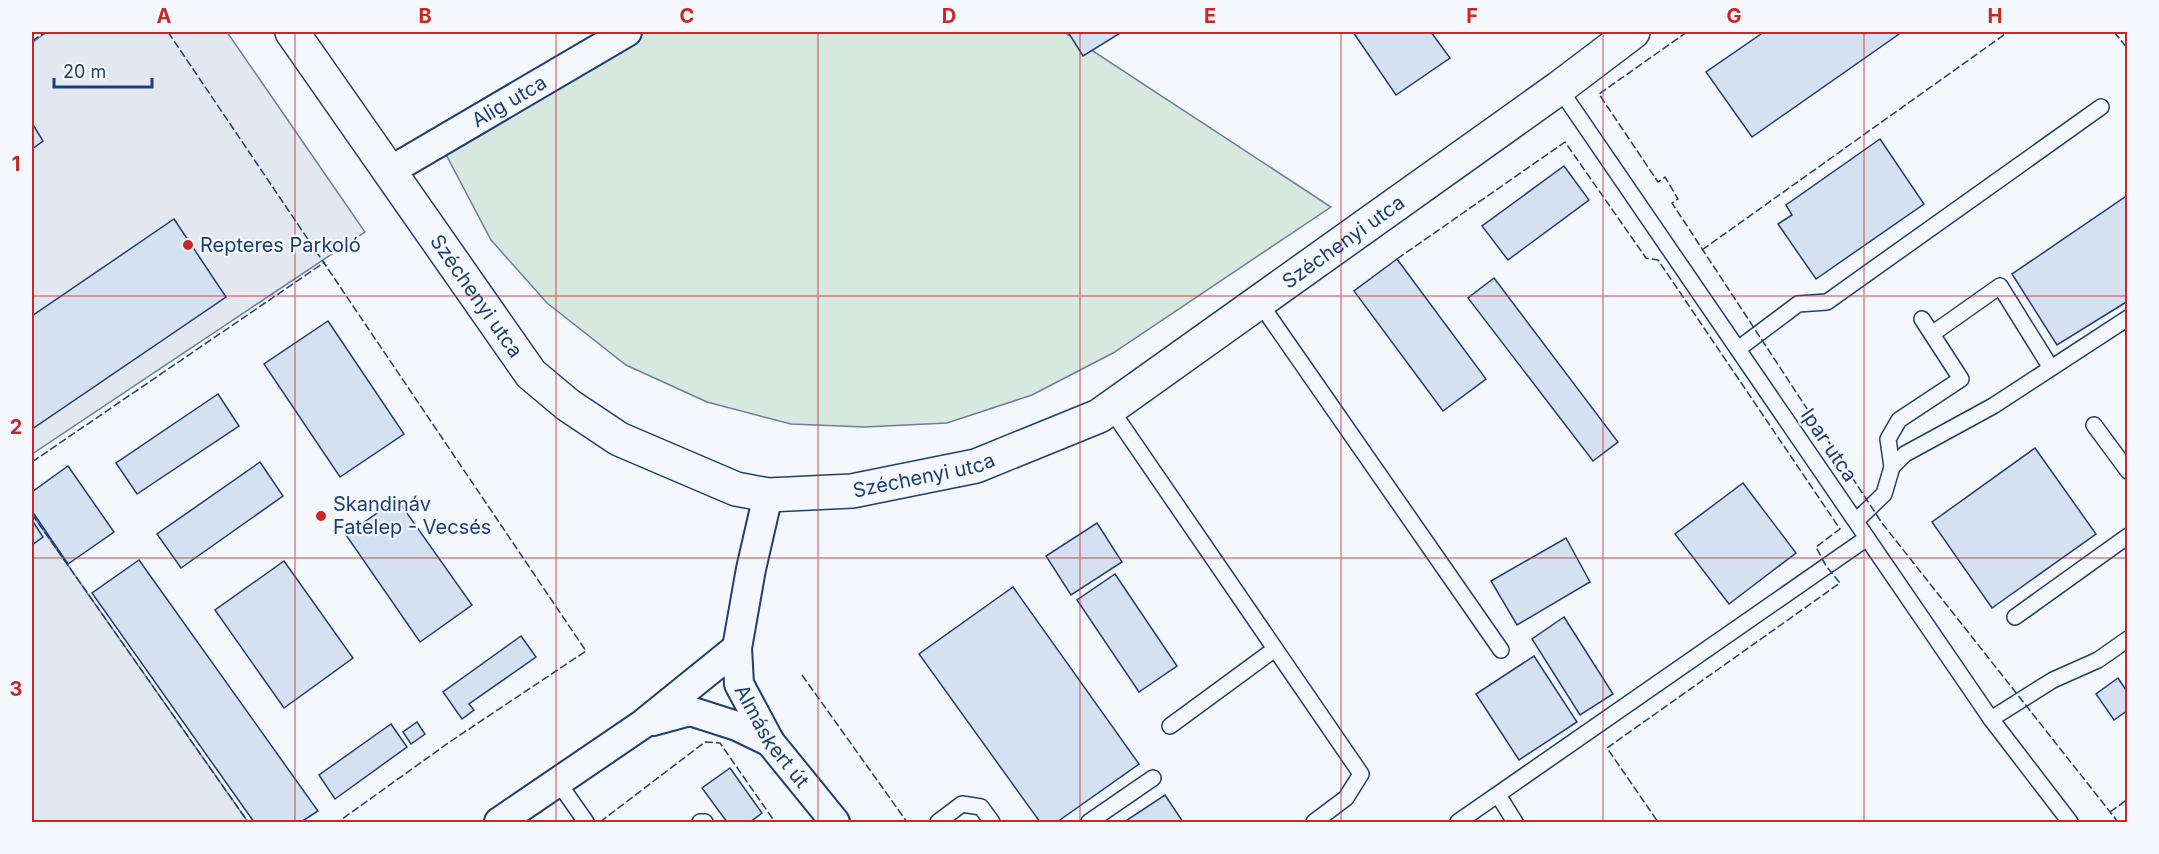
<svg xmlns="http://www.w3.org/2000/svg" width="2159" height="854" font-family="Inter,sans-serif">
<rect width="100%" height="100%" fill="#f4f7fb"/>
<!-- green -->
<polygon fill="#d7e8df" stroke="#687fa3" stroke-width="1.5" points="632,32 1064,32 1331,207 1113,353 1032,395 947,423 865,427 791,424 707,402 626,365 547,303 491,240 441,145"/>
<!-- parking -->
<g fill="#e3e8f0" stroke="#687fa3" stroke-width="1.5">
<polygon points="47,32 227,32 365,232 32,454 32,43"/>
<polygon points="32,514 248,822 32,822"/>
</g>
<!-- building -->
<g fill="#d5e0f0" stroke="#1d3f73" stroke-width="1.5">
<polygon points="1068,32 1122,32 1083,56"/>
<polygon points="1353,32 1431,32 1450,58 1396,95"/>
<polygon points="1764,32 1902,32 1752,137 1706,72"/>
<polygon points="32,123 43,141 32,149"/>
<polygon points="1880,139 1924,204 1816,279 1778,224 1792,215 1786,205"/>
<polygon points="1564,166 1589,200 1508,260 1482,226"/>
<polygon points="2128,195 2128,301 2057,345 2012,274"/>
<polygon points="174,219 226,297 32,429 32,316"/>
<polygon points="1397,259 1486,379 1443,411 1354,291"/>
<polygon points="1494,278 1618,442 1593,461 1468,298"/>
<polygon points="328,321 404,434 340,477 264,364"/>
<polygon points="218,394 239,426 137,494 116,463"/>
<polygon points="2035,448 2096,534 1992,608 1932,522"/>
<polygon points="260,462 283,496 181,568 157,534"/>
<polygon points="68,466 114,532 68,564 32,511 32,492"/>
<polygon points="1743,483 1796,553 1729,604 1675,534"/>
<polygon points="397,499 472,605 420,642 346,535"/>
<polygon points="32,520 43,537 32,545"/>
<polygon points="1097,523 1122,562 1071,595 1046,556"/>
<polygon points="1566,538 1590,582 1517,625 1491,581"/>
<polygon points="139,560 318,811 301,822 254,822 92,593"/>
<polygon points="284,561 353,658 284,708 215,610"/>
<polygon points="1115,574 1177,666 1139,692 1077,600"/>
<polygon points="1013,587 1139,764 1057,822 1040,822 919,654"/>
<polygon points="1564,617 1613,694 1580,715 1532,639"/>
<polygon points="521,636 536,657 469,704 474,710 462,719 443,692"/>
<polygon points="1534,656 1577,722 1519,760 1476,694"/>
<polygon points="2118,678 2128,693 2128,710 2114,720 2096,694"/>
<polygon points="417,722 425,734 411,744 403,732"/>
<polygon points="391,724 407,747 335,799 319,775"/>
<polygon points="730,768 762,813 750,822 727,822 702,788"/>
<polygon points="1165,795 1183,822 1124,822"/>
</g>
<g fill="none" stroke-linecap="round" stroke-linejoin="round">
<!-- lane casing -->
<g stroke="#1d3f73" stroke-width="18">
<g id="lane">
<polyline points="1559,88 1991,719 2070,822"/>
<polyline points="1259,302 1501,650"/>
<polyline points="1932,334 2000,286 2051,368"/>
<polyline points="1738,349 1798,304 1827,302 2101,107"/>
<polyline points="1110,408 1361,774 1346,798 1314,822"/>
<polyline points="2094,425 2128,471"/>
<polyline points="1892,467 1888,439 1899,420 1961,379 1922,319"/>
<polyline points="1856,521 1884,494 1892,467 1905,454 1993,406 2128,318"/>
<polyline points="2015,617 2128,536"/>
<polyline points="1991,719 2053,680 2098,660 2128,639"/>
<polyline points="1170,726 1275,649"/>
<polyline points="558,782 586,822"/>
<polyline points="1498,795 1515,822"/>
<polyline points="700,822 705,822"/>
<polyline points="938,822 962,804 981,807 992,822"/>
<polyline points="1089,822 1153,778"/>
<polyline points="1458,822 1867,538"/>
</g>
</g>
<!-- street casing -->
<g stroke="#1d3f73" stroke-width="32">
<g id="street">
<path id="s1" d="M390,171L627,32"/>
<path id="s2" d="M768,495L751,569L737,648L739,684L770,742L835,822"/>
<polyline points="653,721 690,711 737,726 770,742"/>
<polyline points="499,822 643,724 737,648"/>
</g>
</g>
<!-- secondary casing -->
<g stroke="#1d3f73" stroke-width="36">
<g id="secondary">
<path id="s3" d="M292,32L531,374L568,405L619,439L736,489L768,495L852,491L976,466L1099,416L1559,88L1633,32"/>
</g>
</g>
<!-- lane -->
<use href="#lane" stroke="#f4f7fb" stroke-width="15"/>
<!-- street -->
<use href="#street" stroke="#f4f7fb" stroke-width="28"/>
<!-- secondary -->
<use href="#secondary" stroke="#f4f7fb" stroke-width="33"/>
<!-- fence -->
<g stroke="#1d3f73" stroke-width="1.5" stroke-dasharray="8 3" stroke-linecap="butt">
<polyline points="168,32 586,651 451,741 338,822"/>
<polyline points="1687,32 1599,94 1658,182 1665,177 1678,199 1672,203 1882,523 2118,822"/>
<polyline points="2114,32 2128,49"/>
<polyline points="32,41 46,32"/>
<polyline points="1702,250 2008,32"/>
<polyline points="1397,259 1565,142 1646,258 1658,260 1840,529 1816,547 1826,566 1840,583 1607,748 1658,822"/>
<polyline points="32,462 325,262"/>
<polyline points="32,514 248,822"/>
<polyline points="802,675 907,822"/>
<polyline points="2110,812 2128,799"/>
<polyline points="600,822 705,742 720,743 775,822"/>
</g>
</g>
<!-- grid -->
<path fill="none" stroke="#c62828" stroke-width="1.5" stroke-opacity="0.55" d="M295,32V822M556,32V822M818,32V822M1080,32V822M1341,32V822M1603,32V822M1864,32V822M32,296H2128M32,558H2128"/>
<!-- markers -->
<g fill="#c62828" stroke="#f4f7fb" stroke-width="2">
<circle cx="188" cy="245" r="6"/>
<circle cx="321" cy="516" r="6"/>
</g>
<g text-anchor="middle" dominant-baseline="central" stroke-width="4.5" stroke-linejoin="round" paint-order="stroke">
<!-- street labels -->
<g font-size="20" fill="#1d3f73" stroke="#f4f7fb">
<text stroke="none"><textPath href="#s1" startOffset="138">Alig utca</textPath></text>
<text stroke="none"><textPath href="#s3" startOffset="1330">Széchenyi utca</textPath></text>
<text stroke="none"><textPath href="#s3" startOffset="322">Széchenyi utca</textPath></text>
<text transform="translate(1829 445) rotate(56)">Ipar utca</text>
<text stroke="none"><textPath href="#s3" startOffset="844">Széchenyi utca</textPath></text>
<text stroke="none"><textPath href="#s2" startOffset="254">Almáskert út</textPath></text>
</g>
<!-- poi labels -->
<g font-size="20" fill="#1d3f73" stroke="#f4f7fb" text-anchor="start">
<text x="200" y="245">Repteres Parkoló</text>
<text x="333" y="504">Skandináv<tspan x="333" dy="23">Fatelep - Vecsés</tspan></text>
</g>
</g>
<!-- border -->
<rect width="2159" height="854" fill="none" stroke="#f4f7fb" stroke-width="66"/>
<!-- scale -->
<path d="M54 78v9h98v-9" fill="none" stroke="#1d3f73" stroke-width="3"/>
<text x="63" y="78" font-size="18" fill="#1d3f73" stroke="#f4f7fb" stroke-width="4.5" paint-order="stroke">20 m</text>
<rect x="33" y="33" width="2093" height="788" fill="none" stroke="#c62828" stroke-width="2"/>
<g font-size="20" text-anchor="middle" font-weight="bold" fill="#c62828">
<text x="164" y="23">A</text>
<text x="425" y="23">B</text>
<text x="687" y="23">C</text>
<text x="949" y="23">D</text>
<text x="1210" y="23">E</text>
<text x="1472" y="23">F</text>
<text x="1734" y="23">G</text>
<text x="1995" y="23">H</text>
<text x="16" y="171">1</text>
<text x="16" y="434">2</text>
<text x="16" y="696">3</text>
</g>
</svg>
